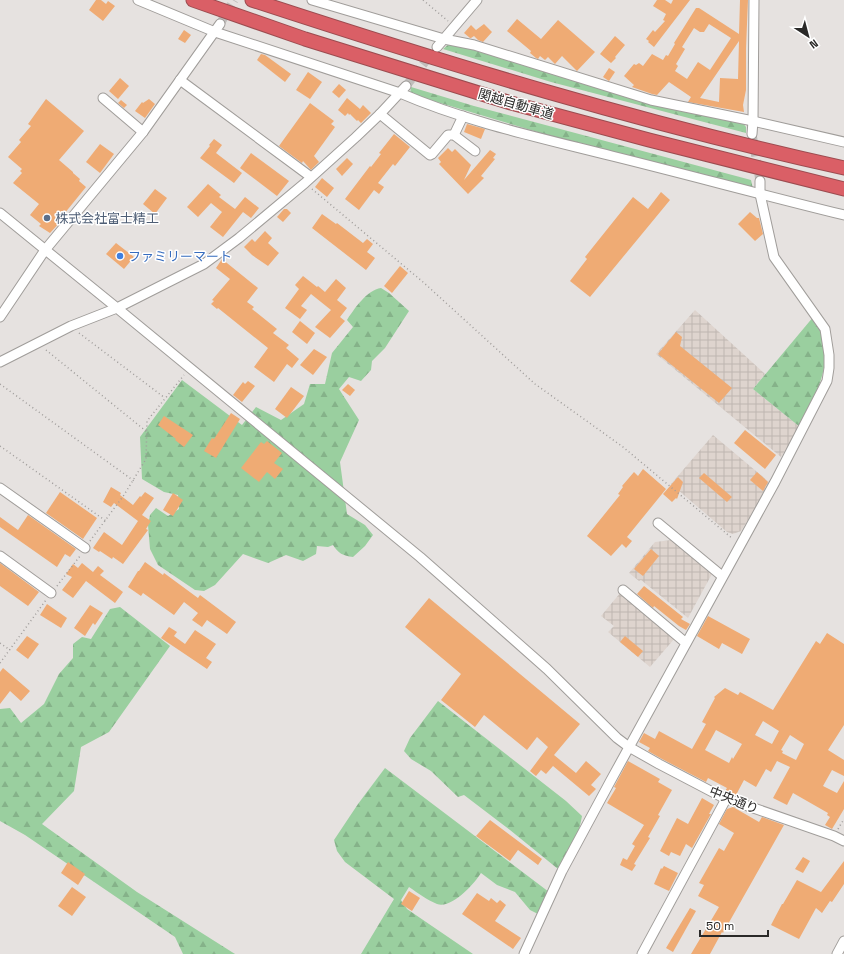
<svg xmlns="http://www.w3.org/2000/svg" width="844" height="954" font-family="'Space Grotesk','Noto Sans JP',sans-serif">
<defs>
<pattern id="industrial-grid" width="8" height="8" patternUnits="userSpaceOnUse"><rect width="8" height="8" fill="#ded4ce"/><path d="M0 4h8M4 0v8" fill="none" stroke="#bfb6b1"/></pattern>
<pattern id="forest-firs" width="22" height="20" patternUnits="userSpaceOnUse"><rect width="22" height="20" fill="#9acf9f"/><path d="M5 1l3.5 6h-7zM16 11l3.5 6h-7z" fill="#85b289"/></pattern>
</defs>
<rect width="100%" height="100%" fill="#e6e2e0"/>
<!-- industrial -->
<g fill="url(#industrial-grid)">
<polygon points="695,310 765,374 753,389 800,427 781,457 656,354"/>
<polygon points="713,435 769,482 760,501 741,531 733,534 727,532 671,484"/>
<polygon points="672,540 713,572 688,618 641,580 639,581 629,573 655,542"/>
<polygon points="621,592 675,638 650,667 608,632 614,626 601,616"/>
</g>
<!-- forest -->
<g fill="url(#forest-firs)">
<polygon points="449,44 457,45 653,104 743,123 746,127 746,133 551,82 443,49"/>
<polygon points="411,87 474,106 751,180 753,189 731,182 551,136 410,94"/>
<path d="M381,288L389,293L409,311L385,348L372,361L371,370L361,381L349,377L339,389L359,420L340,462L347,514L365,525L373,535L365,546L353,557C343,556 338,553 333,545L328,547L317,546L316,554L303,561L286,555L268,563L243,554L215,585L204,591L195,590L158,565L150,549L148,525L150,515L156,508L168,516L179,509L178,495L164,492L142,479L140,437L182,380L242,425L256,407L281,420L304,404L310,384H325L332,353L353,327L347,320C354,309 367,290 381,288Z"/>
<path d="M814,316C817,322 821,327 822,333C833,367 814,397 800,427L753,389Z"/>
<polygon points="120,607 170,646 109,732 81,747 74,791 42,824 137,892 235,954 183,954 175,937 25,835 0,821 0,709 10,708 21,723 44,704 59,674 73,658 73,644 82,637 91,639 110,609"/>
<path d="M438,701L566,801L582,816C579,836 569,853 558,869L510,830L464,795L458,797L431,771L411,759L404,751L410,738Z"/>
<path d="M385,768L549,892L540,915L530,910L515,892L497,885L481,873C474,884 452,909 437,904C427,900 418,893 409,887L401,900L407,909L473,954H361L394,899L345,862L337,851L334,840L358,804Z"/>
</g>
<!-- building -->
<g fill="#efab74" fill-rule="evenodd">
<polygon points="96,0 101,0 106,4 108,1 115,6 103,21 89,10"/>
<polygon points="657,0 665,0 671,4 673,0 690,0 654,47 648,42 649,41 646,39 653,30 655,32 665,21 663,20 666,14 653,6"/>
<path d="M740,0H748L746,48V90L743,105L744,112L688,102L691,97L669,82L657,95L652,94L632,87L634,85L624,76L634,64L636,65L639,63L643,66L652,54L663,60L666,55L668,56L675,44L674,43L696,8H699L739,34ZM709,24L731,38L710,70L698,62L687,79L675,71L678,66L676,64L685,49L682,47L694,28L700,32H704ZM739,41L738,79L720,78L719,102L700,98Z"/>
<polygon points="517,19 541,39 558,20 595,52 577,71 562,56 555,64 548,57 545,60 540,56 538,59 536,58 530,53 531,51 507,31"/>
<polygon points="484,24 492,32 483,42 478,40 474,36 471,38 470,38 464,33 471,25 476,30"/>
<polygon points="184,30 191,35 185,43 178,39"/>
<polygon points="615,36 625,45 615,57 616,58 611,63 600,54"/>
<polygon points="261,54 265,55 291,74 285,82 257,60"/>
<polygon points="609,68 615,72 609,81 603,77"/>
<polygon points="308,72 322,82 310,99 296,90"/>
<polygon points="120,78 129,86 118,99 109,91"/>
<polygon points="339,84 346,90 339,98 332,92"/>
<polygon points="347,98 360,109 363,105 371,113 361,123 358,120 357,121 350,114 349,115 348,113 345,116 338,110"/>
<polygon points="46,99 84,131 59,160 73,172 73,173 80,179 79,181 86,187 60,219 62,220 50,233 39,226 41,224 30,215 39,204 13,183 22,173 20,171 22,169 8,157 21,142 19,140 31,126 28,124"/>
<polygon points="149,99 155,104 145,118 135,111 142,102 143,103"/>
<polygon points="121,100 127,105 124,108 118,103"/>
<polygon points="310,103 334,121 331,124 335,127 314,156 319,162 311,170 303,161 302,163 279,146"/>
<polygon points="467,124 485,129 481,139 464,132"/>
<polygon points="394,134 410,147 395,166 393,164 378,183 384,187 379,194 374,190 359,210 345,199 370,166 371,167 381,154 379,153"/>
<polygon points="214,139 222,145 216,153 242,173 234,183 200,158 210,146 209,145"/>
<polygon points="100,144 114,154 100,173 86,162"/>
<polygon points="448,148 452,152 455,149 471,165 464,180 490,150 496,154 493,158 495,159 481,176 484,178 468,194 439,164 441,162 438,158"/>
<polygon points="251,153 289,181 277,196 240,168"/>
<polygon points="347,158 353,164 342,176 336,169"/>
<polygon points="322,178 334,188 327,197 315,187"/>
<polygon points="208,184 221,195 219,197 235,209 245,197 259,208 251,218 243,212 223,237 210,227 222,212 211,203 198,217 187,207"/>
<polygon points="155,189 167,198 155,214 143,204"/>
<polygon points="661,192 670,200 590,297 570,281 587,259 585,257 633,197 648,209"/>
<polygon points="284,209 287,209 291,213 283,222 277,217"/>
<polygon points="750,212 757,218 759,218 763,234 755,241 738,224"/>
<polygon points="322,214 336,224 337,223 363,243 367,239 373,244 367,252 375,258 366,270 312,228"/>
<polygon points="265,231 272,238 268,243 279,253 268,266 252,255 244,247 252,239 255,242"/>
<polygon points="116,243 134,257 124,269 106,254"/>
<polygon points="222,259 258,288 247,302 254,307 252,309 277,329 273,333 289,345 286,348 299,359 292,368 287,364 274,382 254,367 268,348 218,308 217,309 211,304 214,301 212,300 230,279 216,268"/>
<polygon points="400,266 408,273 392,293 384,286"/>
<polygon points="303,276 317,287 318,286 325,292 336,279 346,288 337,300 347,308 340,317 345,321 330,338 315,327 331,310 311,294 301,306 307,310 300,319 285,308 299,289 295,285"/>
<polygon points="300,321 315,333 307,344 292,332"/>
<polygon points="676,332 682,337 680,346 732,388 719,403 658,354"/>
<polygon points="314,349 327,357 313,375 300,365"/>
<polygon points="248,381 255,386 242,402 233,395 243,382 245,384"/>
<polygon points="348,384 355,390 350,396 342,390"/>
<polygon points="291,387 304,396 287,418 275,409"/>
<polygon points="231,413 240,419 216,458 204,451 212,438 214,439"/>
<polygon points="164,416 193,435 184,447 175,440 176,439 158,425"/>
<polygon points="745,430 776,455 765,469 734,443"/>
<polygon points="267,441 282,453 274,463 283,469 275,479 267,472 259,482 241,468 261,442 264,444"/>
<polygon points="643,469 666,489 627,537 632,541 626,548 622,544 611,556 587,536 620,495 618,494 623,487 622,486 634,472 638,476"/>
<polygon points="757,472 768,482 763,491 750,480"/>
<polygon points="704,473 732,497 727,502 699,478"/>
<polygon points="678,477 683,482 677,499 676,498 672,502 663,494"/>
<polygon points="111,487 121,493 120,495 133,505 140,496 141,497 145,492 154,498 142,515 151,521 146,529 148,530 123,564 113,557 112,559 100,551 99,552 93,548 104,532 122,545 138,521 114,503 111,507 103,502"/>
<polygon points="60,492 97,518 83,539 46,513"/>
<polygon points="173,493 183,500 173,516 163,510"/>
<polygon points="28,515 76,549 70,557 65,554 57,567 0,527 0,517 18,530"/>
<polygon points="651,549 659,556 643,576 634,569"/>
<polygon points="145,562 163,575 164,573 198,598 200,595 236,622 227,634 207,620 202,627 192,620 198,613 184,602 174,615 143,593 141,596 128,587 138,571 139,571"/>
<polygon points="0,563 39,592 28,606 0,586"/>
<polygon points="82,563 93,572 98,566 104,571 100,575 123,592 115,603 86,581 73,598 62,590 72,577 66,574 73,564 78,568"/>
<polygon points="644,586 683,617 681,619 690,624 686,630 679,626 654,606 653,608 637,594"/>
<polygon points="429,598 580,724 554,755 576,773 586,761 601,774 591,785 596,789 589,796 553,766 546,774 541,770 536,776 530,771 548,747 537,737 527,750 484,715 475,727 441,700 461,674 405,627"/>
<polygon points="47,604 67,618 61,628 40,615"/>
<polygon points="90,605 103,613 95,625 93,623 85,636 74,628"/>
<polygon points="708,616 750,639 742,654 722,643 719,649 697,636"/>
<polygon points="169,627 177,632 174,636 185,644 195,630 216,644 206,658 212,662 207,669 161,638"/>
<path d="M827,633L844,644V725L828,750L844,760V776L832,770L823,786L837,793L844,781V809L832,829L825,825L830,817L827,815L828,813L793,793L787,805L773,798L790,767L777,761L771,772L766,769L756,787L744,780L736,795L725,791L727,788L708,778L706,782L662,759L648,751L650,748L639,742L644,733L655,739L659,731L692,749L706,724L702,722L715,698L714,697L725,688L738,695L740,692L773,710L816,641L820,644ZM763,721L779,731L772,744L755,735ZM716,730L742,744L733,759L732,757L729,763L705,750ZM790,735L804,744L796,760L782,753L783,751L781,750Z"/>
<polygon points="27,636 39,644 28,659 16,650"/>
<polygon points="625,636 643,651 638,657 620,642"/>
<polygon points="3,668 30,691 21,701 10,691 0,704 0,672"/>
<polygon points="628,761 660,779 658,782 672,790 658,815 660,816 648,837 650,838 634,864 636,865 632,871 620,865 623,858 627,860 635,846 632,844 644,825 607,803 616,788 614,787"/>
<polygon points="702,798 714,805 709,814 711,814 692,848 686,844 680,856 671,852 669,856 660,851 677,818 688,824"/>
<polygon points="733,807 759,822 762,817 784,825 723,933 722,932 710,954 691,954 719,907 698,896 704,885 699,883 719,848 724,851 734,833 719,824 727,809"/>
<polygon points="490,820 542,859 538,865 518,850 510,861 476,836"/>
<polygon points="803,857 810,861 803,873 795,869"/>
<polygon points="844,861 844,884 832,902 830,901 822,913 816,908 799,939 771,925 782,904 783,904 797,880 821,892"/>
<polygon points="68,862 85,874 78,885 61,873"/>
<polygon points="664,866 678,873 669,891 654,884 661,868 662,869"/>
<polygon points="72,887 86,897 72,916 58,906"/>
<polygon points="409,891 420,898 412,911 401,904"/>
<polygon points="477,893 489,901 491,898 497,903 500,900 506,905 495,921 521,938 513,949 462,914"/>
<polygon points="690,908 696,911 673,952 666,948"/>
</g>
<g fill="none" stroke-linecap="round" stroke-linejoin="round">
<!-- minor-tunnel -->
<g stroke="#c0bdbb" stroke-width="9" stroke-dasharray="9 4.5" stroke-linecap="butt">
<polyline points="220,24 234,0"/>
<polyline points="406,86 432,53"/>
<polyline points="752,134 760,181"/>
</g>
<!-- minor casing -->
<g stroke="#a09d9a" stroke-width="11">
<g id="minor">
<path d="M138,0L215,32L400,93C467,122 541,138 612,156C689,175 766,196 844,215"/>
<polyline points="312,0 444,39 474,45 651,100 753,121 844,142"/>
<polyline points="437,47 477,0"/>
<polyline points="180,80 311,177"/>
<polyline points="103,98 143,132"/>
<polyline points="380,114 430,155 432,154 448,135 454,135 475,151"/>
<polyline points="752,134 753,121 754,0"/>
<polyline points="454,135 463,116"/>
<polyline points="0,213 117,308 204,264 239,238 305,183 356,137 380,114 406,86"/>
<polyline points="0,317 45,250 143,132 220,24"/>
<polyline points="0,362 71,326 117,308 420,557 547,669 617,738 629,747 659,764 722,797 834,836 844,841"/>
<polyline points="0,488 85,548"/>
<polyline points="658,523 722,576"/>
<polyline points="0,556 51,593"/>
<polyline points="623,590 686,643"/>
<polyline points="524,954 562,871 611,780 775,482 827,381 829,368 829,355 825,329 774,257 760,194 760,181"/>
<polyline points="642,954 726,799"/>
<polyline points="837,954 844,941"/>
</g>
</g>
<!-- highway casing -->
<g stroke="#9c4c50" stroke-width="15">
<g id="highway">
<polyline points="193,0 305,39 511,103 649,140 844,189"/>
<path d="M252,0C447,64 644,124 844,168"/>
</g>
</g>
<!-- path -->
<g stroke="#a09d9b" stroke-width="1.5" stroke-dasharray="1 3" stroke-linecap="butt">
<polyline points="423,0 448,21"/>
<polyline points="312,189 423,282 535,384 623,447 733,539"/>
<polyline points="79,333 165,398"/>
<polyline points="46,350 147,432"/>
<polyline points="0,384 134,481"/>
<polyline points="0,446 106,521"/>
<polyline points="90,541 124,495 146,459 147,421 184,375"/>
<polyline points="57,586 80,556"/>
<polyline points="0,643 10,650"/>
<polyline points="0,663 46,600"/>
<polyline points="838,829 844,819"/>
</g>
<!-- minor -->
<use href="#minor" stroke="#fff" stroke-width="9"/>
<!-- highway -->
<use href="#highway" stroke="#da5f66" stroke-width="13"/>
</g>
<!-- markers -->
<circle fill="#5c6f8a" stroke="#fff" stroke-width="1.5" cx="47" cy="218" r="4"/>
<circle fill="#3f7fe0" stroke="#fff" stroke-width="1.5" cx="120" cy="256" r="4"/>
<g text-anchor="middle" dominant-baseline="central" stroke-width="3" stroke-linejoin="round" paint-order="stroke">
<!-- street labels -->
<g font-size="13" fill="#2a2928" stroke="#fff">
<text transform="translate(516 104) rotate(16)">関越自動車道</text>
<text transform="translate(734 800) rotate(22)">中央通り</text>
</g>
<!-- service labels -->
<g font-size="13" fill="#4e5e75" stroke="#fff" text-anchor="start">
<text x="55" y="218">株式会社富士精工</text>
</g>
<!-- shop labels -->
<g font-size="13" fill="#366cbe" stroke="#fff" text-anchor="start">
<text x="128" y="256">ファミリーマート</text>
</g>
</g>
<!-- north arrow -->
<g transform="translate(808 36) rotate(144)" stroke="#ffffff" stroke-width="3" paint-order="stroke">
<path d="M0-3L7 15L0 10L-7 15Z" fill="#2a2928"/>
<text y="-6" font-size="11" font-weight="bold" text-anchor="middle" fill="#2a2928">N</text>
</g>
<!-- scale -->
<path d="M700 930v6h68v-6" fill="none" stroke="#2a2928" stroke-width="2"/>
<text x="706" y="930" font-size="12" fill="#2a2928" stroke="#ffffff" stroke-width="3" paint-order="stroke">50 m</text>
</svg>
